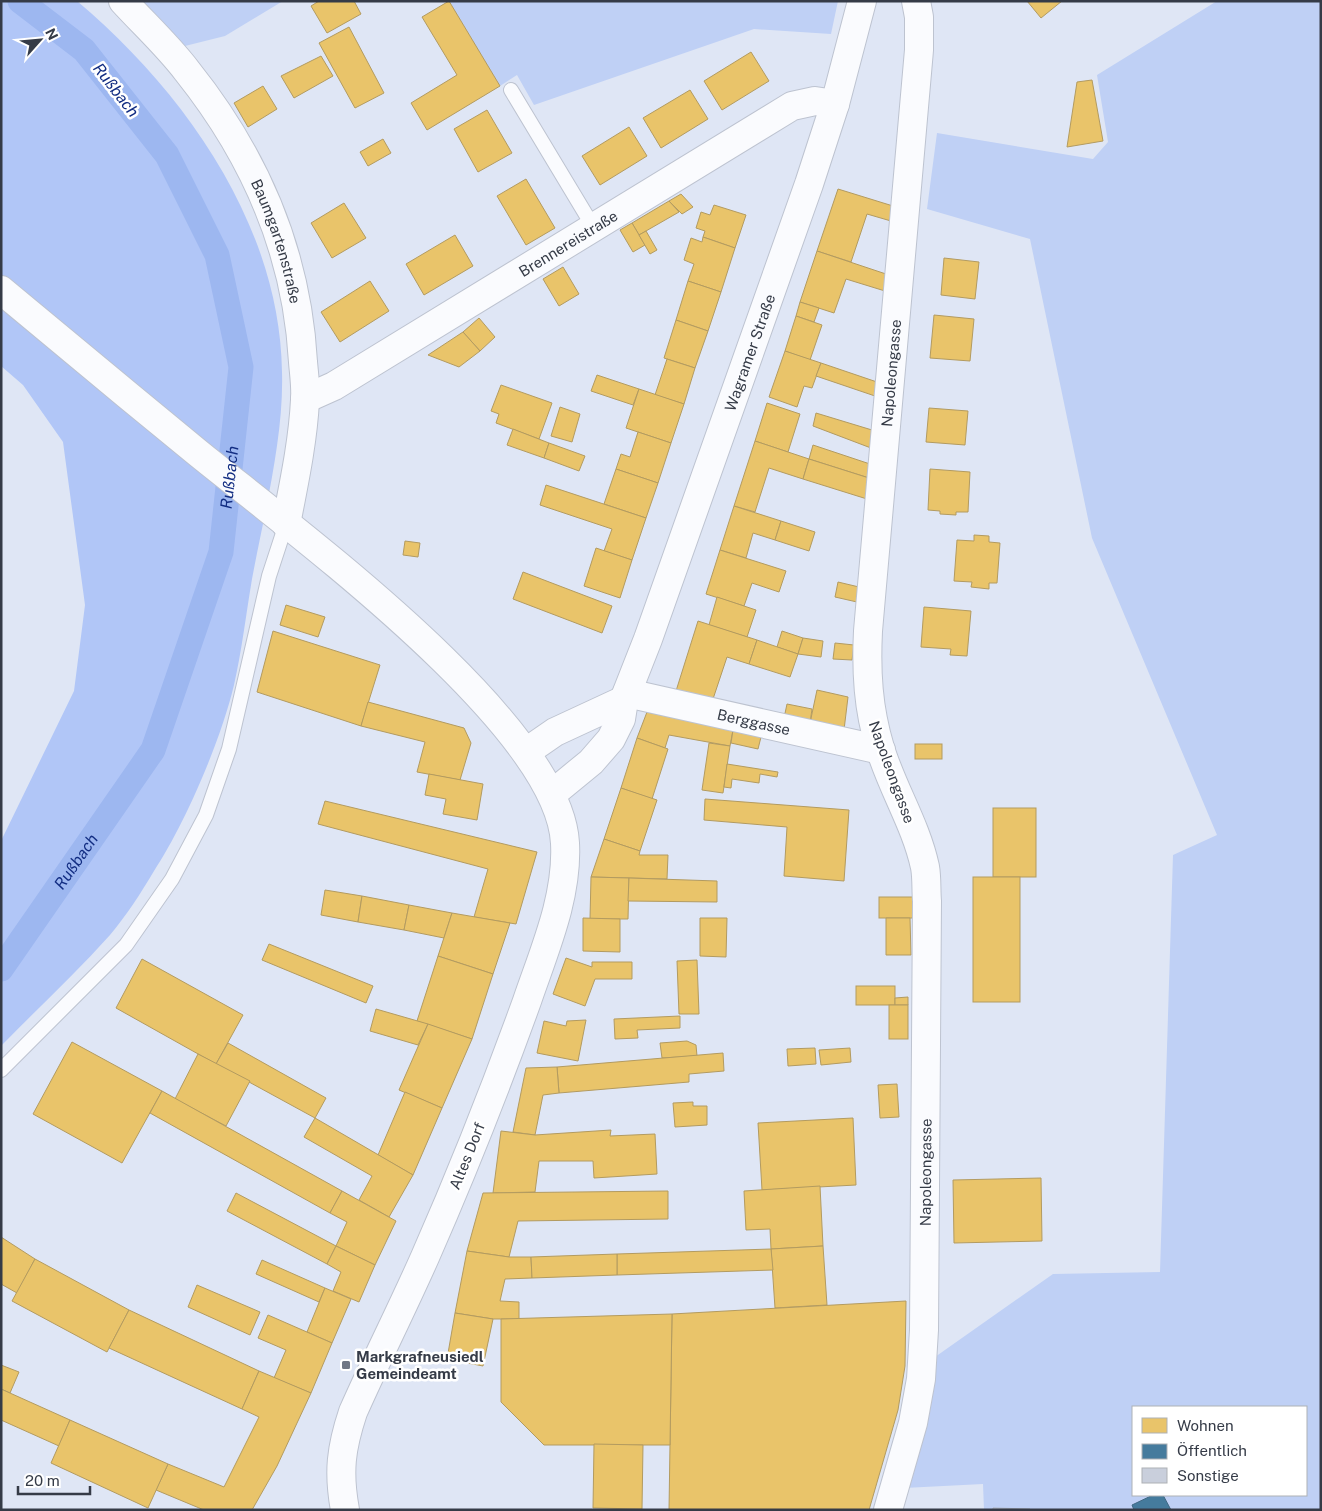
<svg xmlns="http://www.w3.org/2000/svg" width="1322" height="1511" font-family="'Public Sans',sans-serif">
<rect width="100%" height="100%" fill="#dfe6f5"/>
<!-- green -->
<g fill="#bfd0f5" fill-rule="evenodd">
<polygon points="140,1 283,1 225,36 181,47"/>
<polygon points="449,1 838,1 831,34 754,29 534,105 517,75 500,86"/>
<path d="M1217,1H1321V1510H984L983,1484L904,1488L935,1357L1053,1274L1160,1272L1173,855L1217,835L1092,538L1030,239L927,209L937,133L1093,159L1108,142L1097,75ZM1133,1407H1306V1495H1133Z"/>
</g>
<!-- forest -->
<path fill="#b1c6f7" d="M1,1H77C185,92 280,226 282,372C284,438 264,514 252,579C246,614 242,650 234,685C221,740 185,824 154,871C141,893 126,916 110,935C75,974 37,1009 1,1046V841L74,691L85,605L63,442L23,385L1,366Z"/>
<!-- homes -->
<g fill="#e9c46a" stroke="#b39b60">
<polygon points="319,1 354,1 361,14 327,33 311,6"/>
<polygon points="449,1 500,86 427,130 411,103 457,75 422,17"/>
<polygon points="1027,1 1062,1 1041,18"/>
<polygon points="349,27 384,93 355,108 319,43"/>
<polygon points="751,52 769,81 722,110 704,81"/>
<polygon points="321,56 333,76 294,98 281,76"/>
<polygon points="1092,80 1103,141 1067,147 1077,82"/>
<polygon points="263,86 277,109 248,127 234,103"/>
<polygon points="690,90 708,119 661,148 643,118"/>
<polygon points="487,110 512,153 478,172 454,129"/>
<polygon points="629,127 647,156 600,185 582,156"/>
<polygon points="383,139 391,153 368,166 360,152"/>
<polygon points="526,179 555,228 526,245 497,196"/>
<polygon points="838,189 893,206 891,221 867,214 851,262 817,251"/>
<polygon points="681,194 693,207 682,214 669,201"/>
<polygon points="669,201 679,212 639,235 632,223"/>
<polygon points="344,203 366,238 332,258 311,223"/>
<polygon points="714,205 746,215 735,248 703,237 705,231 696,228 701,212 710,215"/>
<polygon points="632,223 645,245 633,252 620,230"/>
<polygon points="646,231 657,250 650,254 639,235"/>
<polygon points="455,235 473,266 424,295 406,264"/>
<polygon points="703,237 735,248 721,292 688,281 694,264 684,260 691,238 702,242"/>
<polygon points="817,251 886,274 885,291 846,279 834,313 800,302"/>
<polygon points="944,258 979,262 975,299 941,295"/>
<polygon points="563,267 579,294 559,306 543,279"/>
<polygon points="370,281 389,311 340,342 321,312"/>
<polygon points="688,281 721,292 708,331 676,320"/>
<polygon points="800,302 819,308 814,322 796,316"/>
<polygon points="934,315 974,319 970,361 930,358"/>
<polygon points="796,316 822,325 810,360 785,351"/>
<polygon points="479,318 495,337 480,351 463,332"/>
<polygon points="676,320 708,331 695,368 664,358"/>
<polygon points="463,332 480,351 459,367 428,355"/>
<polygon points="785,351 821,363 812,388 804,386 797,407 769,397"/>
<polygon points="667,359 695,368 684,404 655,395"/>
<polygon points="821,363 877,382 875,396 816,376"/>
<polygon points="597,375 639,389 633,405 591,391"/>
<polygon points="501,385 552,403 539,439 496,423 499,414 491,411"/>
<polygon points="639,389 684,404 671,443 626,428"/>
<polygon points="767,403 800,414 788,452 755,441"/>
<polygon points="560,407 580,414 572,442 551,436"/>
<polygon points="929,408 968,411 965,445 926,442"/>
<polygon points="816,413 872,430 871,448 813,426"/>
<polygon points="513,429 549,443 544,458 507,445"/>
<polygon points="638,432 671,443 658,483 616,469 621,454 630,457"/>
<polygon points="755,441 809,459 803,479 769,468 755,512 734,506"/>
<polygon points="549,443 585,456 579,471 544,458"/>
<polygon points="813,445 870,464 869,478 809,459"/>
<polygon points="809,459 869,478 867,499 803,479"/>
<polygon points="616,469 658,483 646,518 604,504"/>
<polygon points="930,469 970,472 968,512 956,512 956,515 940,514 940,511 928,510"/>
<polygon points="546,485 646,518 632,560 604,551 612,529 540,505"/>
<polygon points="734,506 781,521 775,540 753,533 746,558 720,550"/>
<polygon points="781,521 815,532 809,551 775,540"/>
<polygon points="974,535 989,536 989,542 1000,543 997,583 989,583 989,589 971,587 972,582 954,581 957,540 974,541"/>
<polygon points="405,541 420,543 418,557 403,555"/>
<polygon points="596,548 632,560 620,598 584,586"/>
<polygon points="720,550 786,571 779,592 752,583 744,606 706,594"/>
<polygon points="523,572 612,606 602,633 513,599"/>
<polygon points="838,582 859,587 857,602 835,597"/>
<polygon points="717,597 756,610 747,637 709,625"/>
<polygon points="286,605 325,617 318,637 280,625"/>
<polygon points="924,607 971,611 967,656 950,655 951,649 921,647"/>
<polygon points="698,621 757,640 749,664 727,657 712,702 676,691"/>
<polygon points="273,631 380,665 361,726 257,692"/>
<polygon points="782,631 803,638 798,654 777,647"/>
<polygon points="803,638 823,641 821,657 798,654"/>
<polygon points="757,640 798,654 790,677 749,664"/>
<polygon points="835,643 854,645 852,660 833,659"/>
<polygon points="817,690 848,697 844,730 810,723"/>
<polygon points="368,702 464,728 471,743 460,780 417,772 425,742 361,726"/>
<polygon points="787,704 812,709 810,723 784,718"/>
<polygon points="647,712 733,730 730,746 669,735 665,748 637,738"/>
<polygon points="733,730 761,737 758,749 731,743"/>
<polygon points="637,738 668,749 652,799 621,788"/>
<polygon points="709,743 730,746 723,793 702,790"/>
<rect x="915" y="744" width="27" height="15"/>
<polygon points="727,764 778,772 777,777 760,774 759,783 732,779 731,788 724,787"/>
<polygon points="429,774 483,784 477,820 443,814 446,799 425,795"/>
<polygon points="621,788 657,800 640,851 604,839"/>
<polygon points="705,799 849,810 844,881 784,876 787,827 704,820"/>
<polygon points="325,801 537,852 516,924 474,917 488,869 318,824"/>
<rect x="993" y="808" width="43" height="69"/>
<polygon points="604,839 640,851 639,855 668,855 667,879 591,877"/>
<polygon points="591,877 629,878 628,919 590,919"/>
<rect x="973" y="877" width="47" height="125"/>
<polygon points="629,878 717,881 717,902 628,901"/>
<polygon points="325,890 362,896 358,922 321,915"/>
<polygon points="362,896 409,905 404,930 358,922"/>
<rect x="879" y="897" width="35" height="21"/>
<polygon points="409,905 452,913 444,938 404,930"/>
<polygon points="452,913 510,923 493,974 438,956"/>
<polygon points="583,918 620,919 620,952 583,951"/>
<polygon points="700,918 727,918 726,957 700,956"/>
<polygon points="886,918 910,918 911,955 886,955"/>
<polygon points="269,944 373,986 366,1003 262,960"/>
<polygon points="438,956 493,974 472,1039 417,1021"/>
<polygon points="566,958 592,967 592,962 632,962 632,979 595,979 585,1006 553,994"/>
<polygon points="142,959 243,1015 216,1064 116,1008"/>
<polygon points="697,960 699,1014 679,1014 677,961"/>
<rect x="856" y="986" width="39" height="19"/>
<polygon points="908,997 908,1005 895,1005 895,998"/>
<rect x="889" y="1005" width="19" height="34"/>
<polygon points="376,1009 428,1024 418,1045 370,1031"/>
<polygon points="680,1016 680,1028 637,1030 638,1038 615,1039 614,1019"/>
<polygon points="586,1020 578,1061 537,1053 544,1021 566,1026 567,1021"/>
<polygon points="428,1024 472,1039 442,1108 399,1090"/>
<polygon points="687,1041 696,1045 697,1056 662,1058 660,1043"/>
<polygon points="72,1042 162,1091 122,1163 33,1114"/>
<polygon points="228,1043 326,1098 315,1118 216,1064"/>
<polygon points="815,1048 816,1064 788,1066 787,1049"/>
<polygon points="850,1048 851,1062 821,1065 819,1050"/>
<polygon points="723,1053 724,1071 689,1074 689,1082 559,1093 557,1067"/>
<polygon points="198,1054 250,1081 226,1126 175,1099"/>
<polygon points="557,1067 559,1093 543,1095 535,1135 513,1132 526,1068"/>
<polygon points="897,1084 899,1117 880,1118 878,1085"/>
<polygon points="162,1091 342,1191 330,1213 150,1113"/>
<polygon points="405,1092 442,1108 413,1175 378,1155"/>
<polygon points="693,1102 693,1106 707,1106 707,1125 675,1127 673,1103"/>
<polygon points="315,1118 413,1175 389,1217 359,1200 372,1176 304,1137"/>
<polygon points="853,1118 856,1185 762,1190 758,1123"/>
<polygon points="611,1130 610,1136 655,1134 657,1174 594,1178 593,1161 539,1161 535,1192 493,1193 501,1131 535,1135"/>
<polygon points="1041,1178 1042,1241 954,1243 953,1180"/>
<polygon points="820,1186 823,1246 771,1249 770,1229 746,1230 744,1191"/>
<polygon points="342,1191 396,1221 375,1265 336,1246 347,1222 330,1213"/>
<polygon points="668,1191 668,1219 518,1221 509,1257 467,1251 483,1193"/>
<polygon points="236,1193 336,1246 327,1264 227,1211"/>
<polygon points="1,1237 35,1259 17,1293 1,1284"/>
<polygon points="336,1246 375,1265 359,1302 333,1291 341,1272 327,1264"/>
<polygon points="823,1246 827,1305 775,1308 771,1249"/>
<polygon points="771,1249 773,1270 617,1275 617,1254"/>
<polygon points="467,1251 509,1257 531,1257 532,1278 505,1279 500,1301 519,1302 519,1319 493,1319 455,1313"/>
<polygon points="617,1254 617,1275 532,1278 531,1257"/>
<polygon points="35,1259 129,1310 107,1352 12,1301"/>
<polygon points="262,1260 325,1288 319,1302 256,1274"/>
<polygon points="197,1285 260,1312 250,1335 188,1307"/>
<polygon points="325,1288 351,1299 332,1343 307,1332"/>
<polygon points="906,1301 905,1366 898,1410 869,1510 669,1510 672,1314"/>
<polygon points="129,1310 259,1371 242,1409 109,1348"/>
<polygon points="455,1313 493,1319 483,1366 447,1359"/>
<polygon points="672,1314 670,1445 544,1445 501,1402 501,1319"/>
<polygon points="268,1315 332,1343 311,1393 274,1378 286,1350 258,1338"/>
<polygon points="1,1365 19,1372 10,1393 1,1389"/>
<polygon points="259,1371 311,1393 277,1466 252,1510 204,1510 156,1490 168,1464 224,1487 259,1417 242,1409"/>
<polygon points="1,1389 70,1420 59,1446 1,1420"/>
<polygon points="70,1420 168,1464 148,1508 51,1463"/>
<polygon points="594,1444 643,1445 642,1509 593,1508"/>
</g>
<!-- public -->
<polygon fill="#457b9d" stroke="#406883" points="1153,1495 1163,1495 1171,1510 1134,1510 1132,1505"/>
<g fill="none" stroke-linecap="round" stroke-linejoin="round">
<!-- canal -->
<path stroke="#9db7f0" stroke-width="25" id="s1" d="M1,969L153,750L221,552L241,367L217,255L167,155L84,50L20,1"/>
</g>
<!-- building -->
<polygon fill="#c9cfdc" stroke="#aab0bc" points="993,1508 1030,1509 1030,1510 993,1510"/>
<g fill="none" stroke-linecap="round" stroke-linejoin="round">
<!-- lane casing -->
<g stroke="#bdc3d0" stroke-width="16">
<g id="lane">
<polyline points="511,90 594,228"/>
<polyline points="1,1070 126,945 172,879 206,815 229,749 269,576 286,524"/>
</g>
</g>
<!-- street casing -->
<g stroke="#bdc3d0" stroke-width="30">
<g id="street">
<path id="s2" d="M123,1C144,24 168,46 187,71C255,156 297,253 303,362C304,374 306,387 305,400C303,441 294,483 286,524"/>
<path id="s3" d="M305,399L334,386L792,106L815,101L835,104"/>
<path id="s4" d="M627,693L881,750"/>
<path id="s5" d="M888,1510L913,1423L921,1379L924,1330L927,901C926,890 927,878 925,867C916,825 892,788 880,748C868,708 866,672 868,631L919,50V17L916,1"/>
</g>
</g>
<!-- secondary casing -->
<g stroke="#bdc3d0" stroke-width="30">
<g id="secondary">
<path d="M1,290C67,345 132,399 198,453C290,528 559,724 565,843C568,897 544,951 527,1001C496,1087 462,1173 425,1257C402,1309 376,1360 353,1412C341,1448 338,1472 345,1510"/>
<polyline points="526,752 555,732 624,700"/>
<path id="s6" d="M552,794L591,762L611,739L621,719L624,700L648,639L809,184L835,104L862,1"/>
</g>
</g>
<!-- lane -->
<use href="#lane" stroke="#fafbfe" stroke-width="14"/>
<!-- street -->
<use href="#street" stroke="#fafbfe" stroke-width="28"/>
<!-- secondary -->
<use href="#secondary" stroke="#fafbfe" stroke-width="28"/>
</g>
<!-- markers -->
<rect fill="#707784" stroke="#fff" stroke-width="2" x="341" y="1360" width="10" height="10" rx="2.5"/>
<g text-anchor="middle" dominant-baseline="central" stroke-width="5" stroke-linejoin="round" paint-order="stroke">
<!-- street labels -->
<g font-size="15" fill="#353b47" stroke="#fff">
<text stroke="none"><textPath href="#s2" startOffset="289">Baumgartenstraße</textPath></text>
<text stroke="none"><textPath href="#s3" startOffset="306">Brennereistraße</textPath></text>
<text stroke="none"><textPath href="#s6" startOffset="492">Wagramer Straße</textPath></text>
<text stroke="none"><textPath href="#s5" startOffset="1152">Napoleongasse</textPath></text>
<text stroke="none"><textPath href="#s4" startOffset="130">Berggasse</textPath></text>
<text transform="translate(892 772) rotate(70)">Napoleongasse</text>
<text transform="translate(467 1156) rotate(-68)">Altes Dorf</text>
<text stroke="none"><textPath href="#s5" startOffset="342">Napoleongasse</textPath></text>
</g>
<!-- poi labels -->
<g font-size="15" font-weight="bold" fill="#353b47" stroke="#fff" text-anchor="start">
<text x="356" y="1356">Markgrafneusiedl<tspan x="356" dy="17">Gemeindeamt</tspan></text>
</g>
<!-- water labels -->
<g font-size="16" font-style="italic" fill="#122d82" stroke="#fff">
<text transform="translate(116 90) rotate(52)">Rußbach</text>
<text stroke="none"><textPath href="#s1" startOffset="551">Rußbach</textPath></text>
<text stroke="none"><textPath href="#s1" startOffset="131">Rußbach</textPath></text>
</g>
</g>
<!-- border -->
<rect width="1322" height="1511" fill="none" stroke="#353b47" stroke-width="5"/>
<!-- legend -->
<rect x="1132" y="1406" width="175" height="90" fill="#ffffff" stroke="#aeb1b5"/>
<rect x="1142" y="1418" width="25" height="15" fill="#e9c46a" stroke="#aeb1b5"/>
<text x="1177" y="1431" font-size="15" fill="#353b47">Wohnen</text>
<rect x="1142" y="1444" width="25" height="15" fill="#457b9d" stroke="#aeb1b5"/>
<text x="1177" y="1456" font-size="15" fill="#353b47">Öffentlich</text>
<rect x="1142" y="1468" width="25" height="15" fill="#c9cfdc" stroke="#aeb1b5"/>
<text x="1177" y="1481" font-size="15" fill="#353b47">Sonstige</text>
<!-- north arrow -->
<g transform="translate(40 40) rotate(63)" stroke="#ffffff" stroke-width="4" paint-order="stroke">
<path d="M0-4L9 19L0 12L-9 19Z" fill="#353b47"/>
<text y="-8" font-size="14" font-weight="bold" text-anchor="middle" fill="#353b47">N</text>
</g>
<!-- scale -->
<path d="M18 1486v8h72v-8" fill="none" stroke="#353b47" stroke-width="2.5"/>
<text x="25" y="1486" font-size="15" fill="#353b47" stroke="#ffffff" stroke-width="4" paint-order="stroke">20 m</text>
</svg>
